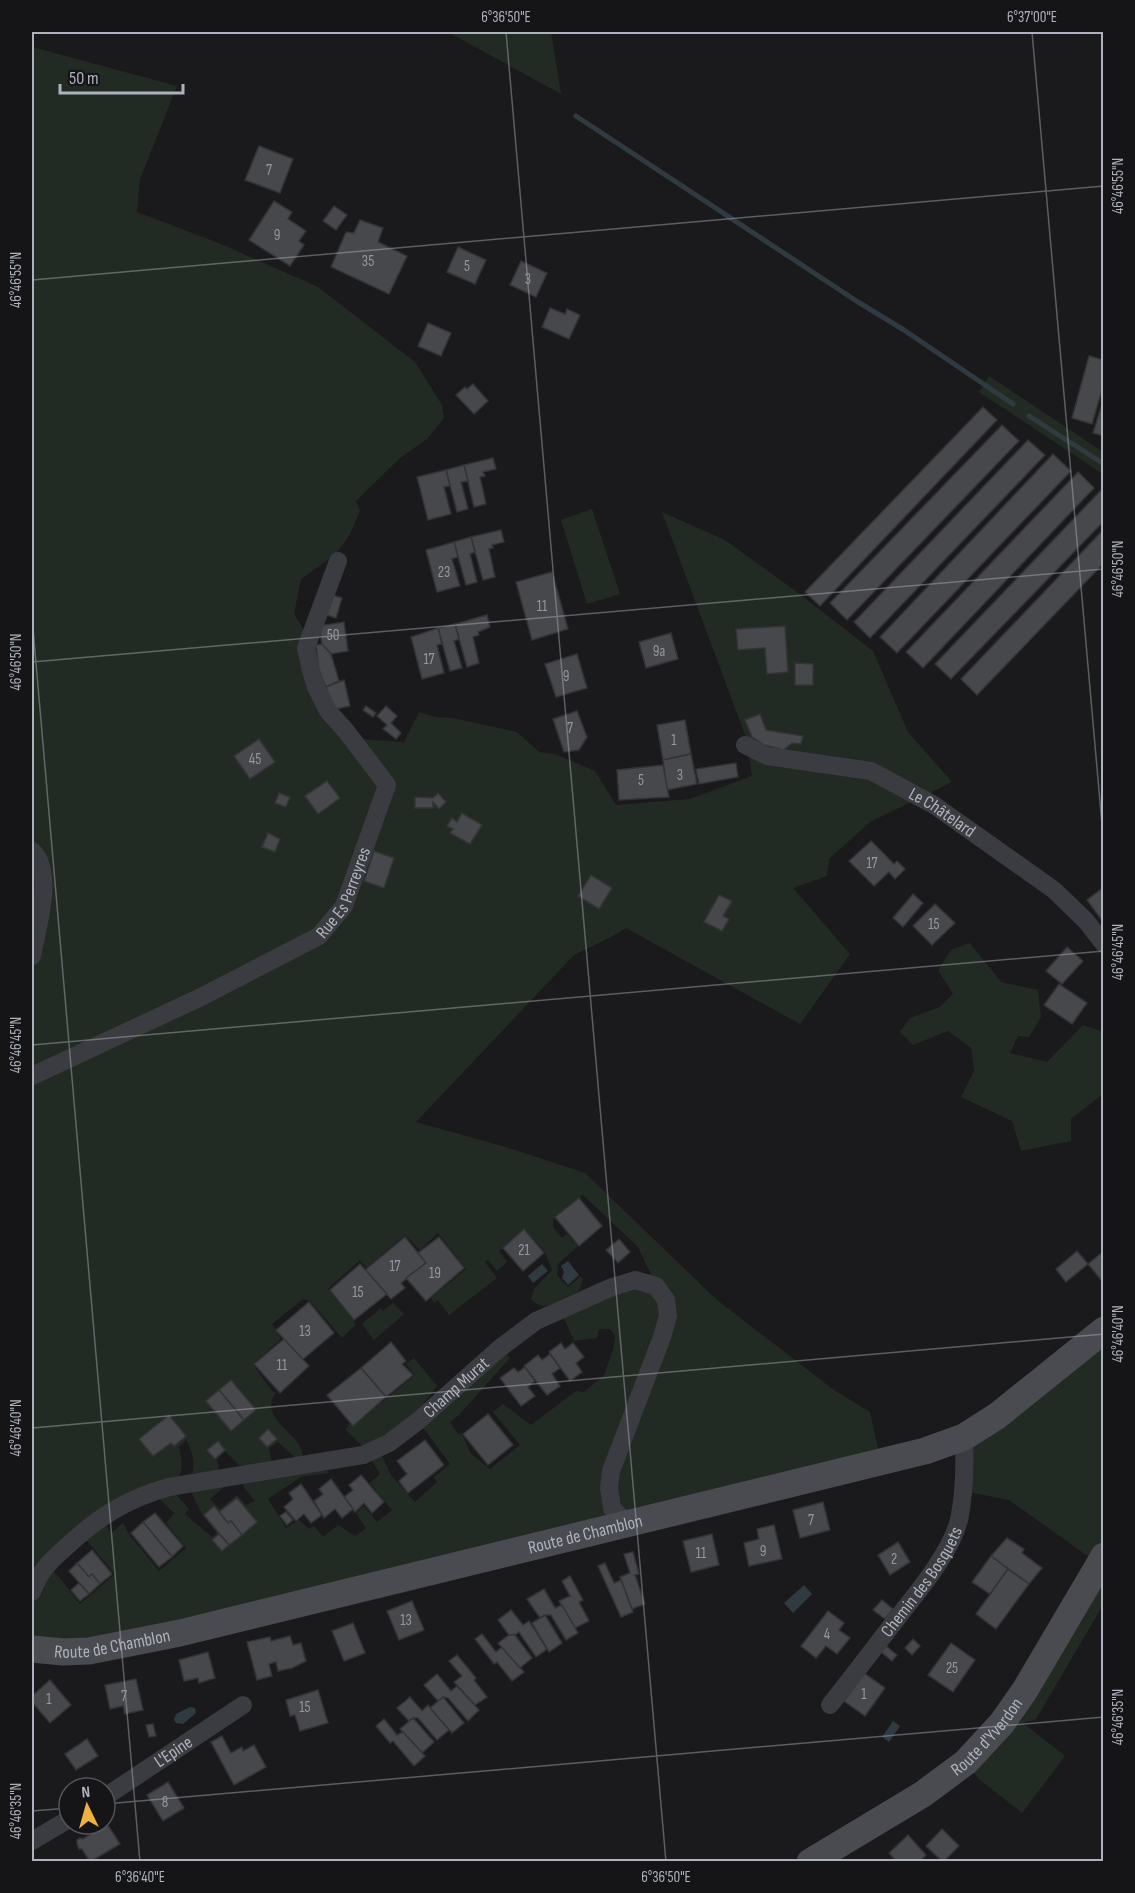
<svg xmlns="http://www.w3.org/2000/svg" width="1135" height="1893" font-family="'Sofia Sans Condensed',sans-serif">
<rect width="100%" height="100%" fill="#1a1a1c"/>
<!-- green -->
<g fill="#222b23" fill-rule="evenodd">
<polygon points="448,32 551,32 561,94"/>
<path d="M32,47L177,86L140,179L137,212L221,244L318,287L415,362L442,405L444,418L427,439L400,458L356,501L360,511L349,536L336,554L301,579L294,614L305,632L299,662L317,699L345,738L404,742L419,712L436,717L453,718L517,732L539,752L555,754L595,771L616,805L690,799L752,776L747,740L662,512L725,540L797,592L873,651L908,732L952,782L870,822L829,859L827,876L793,888L850,954L800,1024L626,928L611,937L574,955L416,1122L509,1148L585,1173L717,1300L834,1390L870,1412L881,1462L306,1602L32,1649ZM583,1195L638,1247L656,1285L581,1299L560,1309L574,1341L597,1338L599,1329H610L615,1336L613,1350L604,1375L584,1392L576,1391L531,1425L503,1404L493,1412L520,1445L490,1469L471,1454L462,1434H458L450,1422L459,1415L510,1358L500,1348L418,1421L450,1464L434,1477L437,1482L415,1502L391,1475L382,1456L371,1459L380,1474L370,1483L392,1510L377,1522L364,1506L356,1513L366,1528L355,1536L338,1525L323,1537L314,1526L309,1529L299,1520L286,1528L268,1499L301,1477L329,1473L322,1462L304,1465C303,1459 303,1451 299,1445C288,1427 260,1416 276,1392L272,1391L253,1364L281,1339L272,1324L303,1299L310,1301L342,1338L356,1324L328,1289L360,1260L366,1268L405,1235L420,1250L438,1233L466,1269L431,1298L434,1303L438,1300L449,1315L497,1278L485,1262L488,1260L497,1271L507,1262L499,1251L525,1229L545,1252L552,1270L534,1289L531,1299C541,1310 548,1306 560,1300C566,1297 572,1295 578,1292L583,1280L581,1276L568,1287L557,1275L558,1264L578,1246L567,1234L562,1238L553,1227L554,1217ZM186,1440C195,1454 196,1470 188,1485L203,1516L217,1533L212,1537L185,1514L189,1509L170,1488C184,1475 183,1465 179,1447ZM278,1442L303,1465L272,1463L269,1448ZM225,1451L240,1466L243,1476V1486L255,1501L246,1505L237,1495L220,1509L210,1499L225,1486L217,1473L219,1467L217,1459ZM152,1492L174,1513L166,1523L186,1548L159,1571L129,1534L123,1523L111,1533L106,1526ZM81,1534L115,1574L80,1604L59,1577L47,1565Z"/>
<polygon points="989,376 1103,452 1103,474 979,392"/>
<polygon points="592,509 620,594 587,604 561,520"/>
<polygon points="970,943 1001,982 1038,990 1041,1017 1029,1037 1018,1036 1010,1053 1047,1062 1083,1025 1103,1032 1103,1094 1071,1119 1071,1141 1021,1151 1012,1121 961,1097 974,1071 971,1048 948,1031 913,1045 900,1032 910,1018 940,1007 953,994 938,970 951,950"/>
<polygon points="393,1303 404,1314 374,1340 362,1324 381,1308 383,1311"/>
<polygon points="1103,1330 1103,1605 1036,1719 1023,1723 1065,1756 1022,1813 979,1779 966,1762 1099,1564 1009,1500 963,1491 964,1437"/>
<path d="M414,1358L437,1386C418,1413 393,1434 362,1446L346,1430L350,1423L353,1426L415,1375L406,1364Z"/>
</g>
<!-- water -->
<g fill="#303a41">
<polygon points="568,1261 579,1275 568,1285 562,1278 564,1272 561,1266"/>
<polygon points="542,1264 548,1271 533,1283 528,1276"/>
<polygon points="804,1585 812,1594 793,1613 784,1603"/>
<polygon points="190,1707 195,1708 196,1713 183,1724 176,1723 174,1720 176,1714"/>
<polygon points="893,1721 900,1726 889,1742 882,1737"/>
</g>
<g fill="none" stroke-linecap="round" stroke-linejoin="round">
<!-- stream -->
<g stroke="#303a41" stroke-width="5">
<polyline points="576,116 858,302 904,330 1013,404"/>
<polyline points="1029,416 1104,464"/>
</g>
</g>
<!-- building -->
<g fill="#47484c" stroke="#343438" stroke-width="1.5">
<polygon points="259,146 293,159 280,193 245,180"/>
<polygon points="274,201 292,212 288,219 306,231 299,241 304,245 290,266 249,240"/>
<polygon points="334,206 347,215 336,230 323,221"/>
<polygon points="360,220 383,228 378,242 407,256 389,294 331,267 346,232 354,233"/>
<polygon points="458,247 486,260 475,284 447,272"/>
<polygon points="521,261 547,273 536,297 510,285"/>
<polygon points="550,308 565,314 567,309 580,315 569,339 542,327"/>
<polygon points="428,323 451,333 441,356 418,346"/>
<polygon points="1089,356 1104,360 1104,383 1092,424 1072,418"/>
<polygon points="473,384 488,401 474,414 456,395 465,387 467,389"/>
<polygon points="1104,398 1104,436 1093,433"/>
<polygon points="983,407 997,420 820,606 805,592"/>
<polygon points="1002,425 1019,441 847,620 830,603"/>
<polygon points="1028,440 1045,455 870,638 854,622"/>
<polygon points="1053,454 1071,471 897,653 880,637"/>
<polygon points="493,458 496,469 483,472 485,476 480,477 486,504 474,507 464,465"/>
<polygon points="464,465 468,481 461,482 468,509 457,512 446,470"/>
<polygon points="446,470 450,486 444,487 451,514 428,520 417,477"/>
<polygon points="1078,472 1094,488 923,668 906,652"/>
<polygon points="1104,487 1104,521 951,679 935,664"/>
<polygon points="1104,529 1104,563 977,695 961,679"/>
<polygon points="501,530 504,542 492,545 493,548 489,549 495,577 483,580 471,537"/>
<polygon points="471,537 475,552 470,554 477,582 466,585 454,542"/>
<polygon points="454,542 458,557 452,559 460,586 437,592 426,550"/>
<polygon points="552,572 568,629 532,640 516,582"/>
<polygon points="332,595 342,598 336,618 327,615"/>
<polygon points="487,615 490,627 478,632 479,635 473,637 479,663 467,667 455,624"/>
<polygon points="344,622 348,651 331,654 322,644 319,626"/>
<polygon points="455,624 459,639 454,641 462,668 450,671 438,628"/>
<polygon points="785,626 788,672 767,674 765,648 738,650 736,629"/>
<polygon points="438,628 442,644 437,645 444,673 422,679 411,637"/>
<polygon points="671,633 678,659 646,668 639,642"/>
<polygon points="322,644 331,654 339,681 326,687 319,671 316,645"/>
<polygon points="577,654 587,688 556,697 545,664"/>
<polygon points="795,663 813,664 813,685 795,685"/>
<polygon points="344,680 350,706 331,710 326,687"/>
<polygon points="366,706 376,713 373,717 363,710"/>
<polygon points="386,706 397,716 391,723 401,733 396,739 383,729 387,725 377,716"/>
<polygon points="577,711 587,737 579,750 564,752 553,719"/>
<polygon points="760,714 766,730 803,736 801,744 792,743 784,750 764,745 752,737 745,720"/>
<polygon points="685,720 691,754 663,760 657,725"/>
<polygon points="259,739 275,762 250,779 234,756"/>
<polygon points="691,754 697,784 667,790 663,760"/>
<polygon points="736,763 738,777 699,784 696,769"/>
<polygon points="663,765 669,797 619,800 617,770"/>
<polygon points="327,781 340,798 318,814 305,796"/>
<polygon points="279,793 290,797 286,807 275,803"/>
<polygon points="438,793 446,802 439,809 433,802 433,808 415,808 415,797 433,798"/>
<polygon points="462,813 482,825 470,844 450,833 453,829 447,826 452,818 457,822"/>
<polygon points="268,833 280,839 275,852 262,847"/>
<polygon points="871,841 894,864 897,861 905,869 895,879 889,872 874,886 849,861"/>
<polygon points="374,851 394,858 384,888 364,881"/>
<polygon points="591,875 612,888 599,909 578,896"/>
<polygon points="1104,887 1104,923 1087,900"/>
<polygon points="913,894 923,903 903,927 893,918"/>
<polygon points="719,895 732,901 723,916 729,919 722,931 704,922"/>
<polygon points="935,904 955,923 932,945 913,926"/>
<polygon points="1067,947 1083,961 1062,984 1046,971"/>
<polygon points="1059,984 1087,1003 1072,1024 1044,1005"/>
<polygon points="579,1198 602,1226 579,1246 555,1217"/>
<polygon points="524,1229 544,1253 523,1271 503,1248"/>
<polygon points="405,1237 426,1263 401,1283 405,1288 391,1299 365,1270"/>
<polygon points="439,1237 464,1268 426,1301 406,1278 426,1263 418,1253"/>
<polygon points="619,1239 630,1252 618,1263 606,1250"/>
<polygon points="1077,1251 1088,1264 1066,1282 1056,1269"/>
<polygon points="1104,1251 1104,1279 1102,1281 1088,1264"/>
<polygon points="360,1264 387,1294 354,1320 330,1290"/>
<polygon points="309,1302 334,1333 302,1360 276,1330"/>
<polygon points="284,1339 309,1366 280,1393 254,1364"/>
<polygon points="391,1342 406,1361 402,1364 413,1375 386,1397 361,1368"/>
<polygon points="561,1343 565,1349 573,1343 584,1357 576,1363 582,1372 570,1381 549,1352"/>
<polygon points="550,1354 560,1368 552,1374 560,1386 547,1395 524,1366 538,1355 542,1360"/>
<polygon points="525,1367 535,1381 528,1387 535,1396 521,1406 500,1378 514,1368 518,1372"/>
<polygon points="361,1368 386,1397 353,1426 327,1395"/>
<polygon points="231,1380 256,1410 244,1420 219,1390"/>
<polygon points="219,1390 244,1420 231,1431 206,1401"/>
<polygon points="488,1414 513,1445 488,1465 463,1434"/>
<polygon points="169,1415 186,1436 174,1446 171,1443 153,1456 139,1439"/>
<polygon points="268,1429 277,1439 267,1447 259,1438"/>
<polygon points="425,1440 444,1465 408,1493 399,1481 407,1474 397,1461"/>
<polygon points="218,1441 225,1450 215,1459 207,1450"/>
<polygon points="361,1475 384,1502 372,1513 364,1503 355,1512 344,1497 353,1490 349,1485"/>
<polygon points="331,1479 353,1509 342,1518 335,1509 324,1518 314,1501 323,1494 319,1489"/>
<polygon points="301,1484 322,1515 311,1523 304,1514 296,1521 284,1507 293,1499 289,1493"/>
<polygon points="237,1498 257,1522 242,1535 231,1521 228,1523 219,1512"/>
<polygon points="823,1502 830,1530 800,1538 793,1510"/>
<polygon points="214,1506 228,1523 231,1521 242,1535 229,1545 204,1515"/>
<polygon points="286,1512 293,1520 287,1525 280,1516"/>
<polygon points="155,1513 183,1546 172,1557 143,1522"/>
<polygon points="143,1522 172,1557 159,1567 131,1533"/>
<polygon points="774,1525 782,1559 749,1566 744,1543 759,1539 757,1529"/>
<polygon points="219,1534 229,1545 222,1551 212,1540"/>
<polygon points="712,1534 719,1565 691,1572 683,1541"/>
<polygon points="1007,1538 1024,1549 1022,1553 1042,1568 1029,1584 991,1556"/>
<polygon points="898,1542 910,1562 890,1575 878,1555"/>
<polygon points="92,1550 112,1574 100,1584 92,1574 89,1577 77,1563"/>
<polygon points="633,1552 639,1574 635,1575 645,1604 632,1609 620,1577 630,1573 624,1554"/>
<polygon points="991,1556 1008,1569 990,1594 972,1582"/>
<polygon points="77,1563 89,1577 92,1574 100,1584 89,1594 69,1571"/>
<polygon points="605,1563 614,1583 621,1580 633,1612 621,1617 598,1566"/>
<polygon points="1008,1569 1029,1584 996,1629 976,1614"/>
<polygon points="570,1576 583,1600 579,1602 589,1621 575,1628 559,1601 570,1596 562,1581"/>
<polygon points="79,1583 89,1594 80,1601 71,1590"/>
<polygon points="544,1589 555,1608 562,1605 578,1633 566,1640 551,1615 545,1615 540,1618 527,1599"/>
<polygon points="882,1600 893,1609 885,1619 873,1610"/>
<polygon points="412,1601 424,1630 399,1640 387,1611"/>
<polygon points="511,1610 523,1625 529,1621 547,1649 536,1657 519,1632 515,1635 509,1635 498,1620"/>
<polygon points="828,1611 844,1623 839,1630 850,1638 837,1654 826,1646 816,1658 801,1646"/>
<polygon points="545,1615 562,1643 549,1652 532,1623"/>
<polygon points="353,1623 365,1653 344,1661 332,1631"/>
<polygon points="482,1634 496,1652 502,1647 524,1672 512,1681 497,1662 494,1664 475,1639"/>
<polygon points="509,1635 515,1635 532,1658 520,1668 498,1643"/>
<polygon points="290,1636 293,1645 301,1643 306,1661 292,1668 278,1671 276,1662 269,1664 272,1676 257,1680 247,1642 270,1637 271,1641"/>
<polygon points="913,1639 920,1646 912,1655 905,1648"/>
<polygon points="951,1643 975,1660 953,1692 928,1675"/>
<polygon points="886,1646 897,1655 892,1661 881,1652"/>
<polygon points="208,1652 215,1678 199,1683 198,1678 184,1681 179,1660"/>
<polygon points="457,1655 476,1678 474,1680 487,1697 475,1705 454,1682 462,1676 449,1661"/>
<polygon points="864,1673 885,1688 865,1716 844,1701"/>
<polygon points="437,1674 451,1691 457,1686 479,1710 468,1721 448,1698 443,1697 438,1701 424,1685"/>
<polygon points="136,1679 143,1710 125,1714 123,1706 110,1709 105,1685"/>
<polygon points="50,1680 71,1705 50,1723 32,1702 32,1696"/>
<polygon points="318,1690 328,1723 300,1731 295,1715 290,1716 286,1700"/>
<polygon points="410,1697 422,1711 428,1705 449,1730 437,1740 418,1718 413,1718 409,1721 397,1708"/>
<polygon points="443,1697 464,1723 452,1733 430,1708"/>
<polygon points="413,1718 434,1742 422,1753 400,1729"/>
<polygon points="384,1719 397,1735 403,1732 425,1756 414,1766 393,1741 390,1743 376,1726"/>
<polygon points="153,1724 156,1736 149,1737 146,1725"/>
<polygon points="222,1736 231,1753 242,1747 243,1751 254,1745 266,1767 234,1785 211,1742"/>
<polygon points="87,1739 98,1756 76,1770 65,1754"/>
<polygon points="168,1782 184,1808 163,1821 147,1795"/>
<polygon points="107,1824 120,1844 90,1862 82,1849 79,1849 77,1844 77,1840 80,1838 83,1839"/>
<polygon points="942,1829 959,1846 943,1862 926,1846"/>
<polygon points="908,1835 926,1855 919,1862 897,1862 889,1853"/>
</g>
<g fill="none" stroke-linecap="round" stroke-linejoin="round">
<!-- street -->
<g stroke="#3b3c41" stroke-width="18">
<path id="s1" d="M745,745L767,756L871,771L934,805L1054,890L1086,921L1104,944"/>
<path d="M32,851C55,872 37,928 32,956"/>
<path id="s2" d="M32,1076L199,998L319,936L344,906L387,785L346,731L328,711L316,687L310,667L306,648L338,561"/>
<path id="s3" d="M32,1592C39,1572 49,1562 65,1548C97,1518 126,1499 169,1487L363,1455L389,1443L418,1421L500,1348L536,1321L612,1287L635,1280L656,1286L666,1300L668,1316L662,1337L611,1471L609,1488L612,1508L627,1524"/>
<path id="s4" d="M830,1705C853,1676 875,1647 898,1617C918,1592 951,1552 959,1520C965,1492 965,1464 964,1437"/>
<path id="s5" d="M105,1797L243,1705"/>
<polyline points="32,1841 69,1819"/>
</g>
<!-- secondary -->
<g stroke="#494b51" stroke-width="27">
<path id="s6" d="M32,1649L63,1652L89,1651L180,1633L925,1451L964,1437L997,1416L1104,1330"/>
<path id="s7" d="M810,1862L923,1794L966,1762L1002,1723L1025,1690L1104,1556"/>
</g>
</g>
<!-- ticks -->
<path fill="none" stroke="#adb2bc" stroke-width="1.5" stroke-opacity="0.45" d="M506,32L666,1862M1032,32L1104,847M32,280L1104,186M32,617L140,1862M32,662L1104,569M32,1045L1104,951M32,1428L1104,1334M105,1804L1104,1717M32,1811L69,1808"/>
<g text-anchor="middle" dominant-baseline="central" stroke-width="6" stroke-linejoin="round" paint-order="stroke">
<!-- number labels -->
<g font-size="15" fill="#9498a0">
<text x="269" y="170">7</text>
<text x="277" y="235">9</text>
<text x="368" y="261">35</text>
<text x="467" y="266">5</text>
<text x="528" y="279">3</text>
<text x="444" y="572">23</text>
<text x="542" y="606">11</text>
<text x="333" y="635">50</text>
<text x="659" y="651">9a</text>
<text x="429" y="659">17</text>
<text x="566" y="676">9</text>
<text x="570" y="728">7</text>
<text x="674" y="740">1</text>
<text x="255" y="759">45</text>
<text x="680" y="775">3</text>
<text x="641" y="780">5</text>
<text x="872" y="863">17</text>
<text x="934" y="924">15</text>
<text x="524" y="1250">21</text>
<text x="395" y="1266">17</text>
<text x="435" y="1273">19</text>
<text x="358" y="1292">15</text>
<text x="305" y="1331">13</text>
<text x="282" y="1365">11</text>
<text x="811" y="1520">7</text>
<text x="763" y="1551">9</text>
<text x="701" y="1553">11</text>
<text x="894" y="1559">2</text>
<text x="406" y="1620">13</text>
<text x="827" y="1634">4</text>
<text x="952" y="1668">25</text>
<text x="864" y="1694">1</text>
<text x="124" y="1696">7</text>
<text x="49" y="1699">1</text>
<text x="305" y="1707">15</text>
<text x="165" y="1802">8</text>
</g>
<!-- street labels -->
<g font-size="18" fill="#adb2bc" stroke="#151517">
<text stroke="none"><textPath href="#s1" startOffset="212">Le Châtelard</textPath></text>
<text stroke="none"><textPath href="#s2" startOffset="370">Rue Es Perreyres</textPath></text>
<text stroke="none"><textPath href="#s3" startOffset="490">Champ Murat</textPath></text>
<text stroke="none"><textPath href="#s6" startOffset="567">Route de Chamblon</textPath></text>
<text stroke="none"><textPath href="#s4" startOffset="154">Chemin des Bosquets</textPath></text>
<text stroke="none"><textPath href="#s6" startOffset="81">Route de Chamblon</textPath></text>
<text stroke="none"><textPath href="#s7" startOffset="218">Route d'Yverdon</textPath></text>
<text stroke="none"><textPath href="#s5" startOffset="82">L'Epine</textPath></text>
</g>
</g>
<!-- border -->
<rect width="1135" height="1893" fill="none" stroke="#151517" stroke-width="66"/>
<!-- north arrow -->
<g transform="translate(87 1806) rotate(355)"><circle r="28" fill="#151517" stroke="#525459" stroke-width="1.5"/>
<path d="M0-4.5L10 22L0 15L-10 22Z" fill="#efb140"/>
<text y="-9" font-size="16" font-weight="bold" text-anchor="middle" fill="#adb2bc">N</text>
</g>
<!-- scale -->
<path d="M60 84v9h123v-9" fill="none" stroke="#adb2bc" stroke-width="3"/>
<text x="69" y="84" font-size="18" fill="#adb2bc" stroke="#151517" stroke-width="4.5" paint-order="stroke">50 m</text>
<rect x="33" y="33" width="1069" height="1827" fill="none" stroke="#adb2bc" stroke-width="2"/>
<g font-size="15" text-anchor="middle" fill="#adb2bc">
<text x="506" y="22">6°36'50"E</text>
<text x="1032" y="22">6°37'00"E</text>
<text transform="translate(1118 186) rotate(-90)" y="5">46°46'55"N</text>
<text transform="translate(16 280) rotate(-90)" y="5">46°46'55"N</text>
<text transform="translate(1118 569) rotate(-90)" y="5">46°46'50"N</text>
<text transform="translate(16 662) rotate(-90)" y="5">46°46'50"N</text>
<text transform="translate(1118 952) rotate(-90)" y="5">46°46'45"N</text>
<text transform="translate(16 1045) rotate(-90)" y="5">46°46'45"N</text>
<text transform="translate(1118 1334) rotate(-90)" y="5">46°46'40"N</text>
<text transform="translate(16 1428) rotate(-90)" y="5">46°46'40"N</text>
<text transform="translate(1118 1717) rotate(-90)" y="5">46°46'35"N</text>
<text transform="translate(16 1811) rotate(-90)" y="5">46°46'35"N</text>
<text x="140" y="1882">6°36'40"E</text>
<text x="666" y="1882">6°36'50"E</text>
</g>
</svg>
